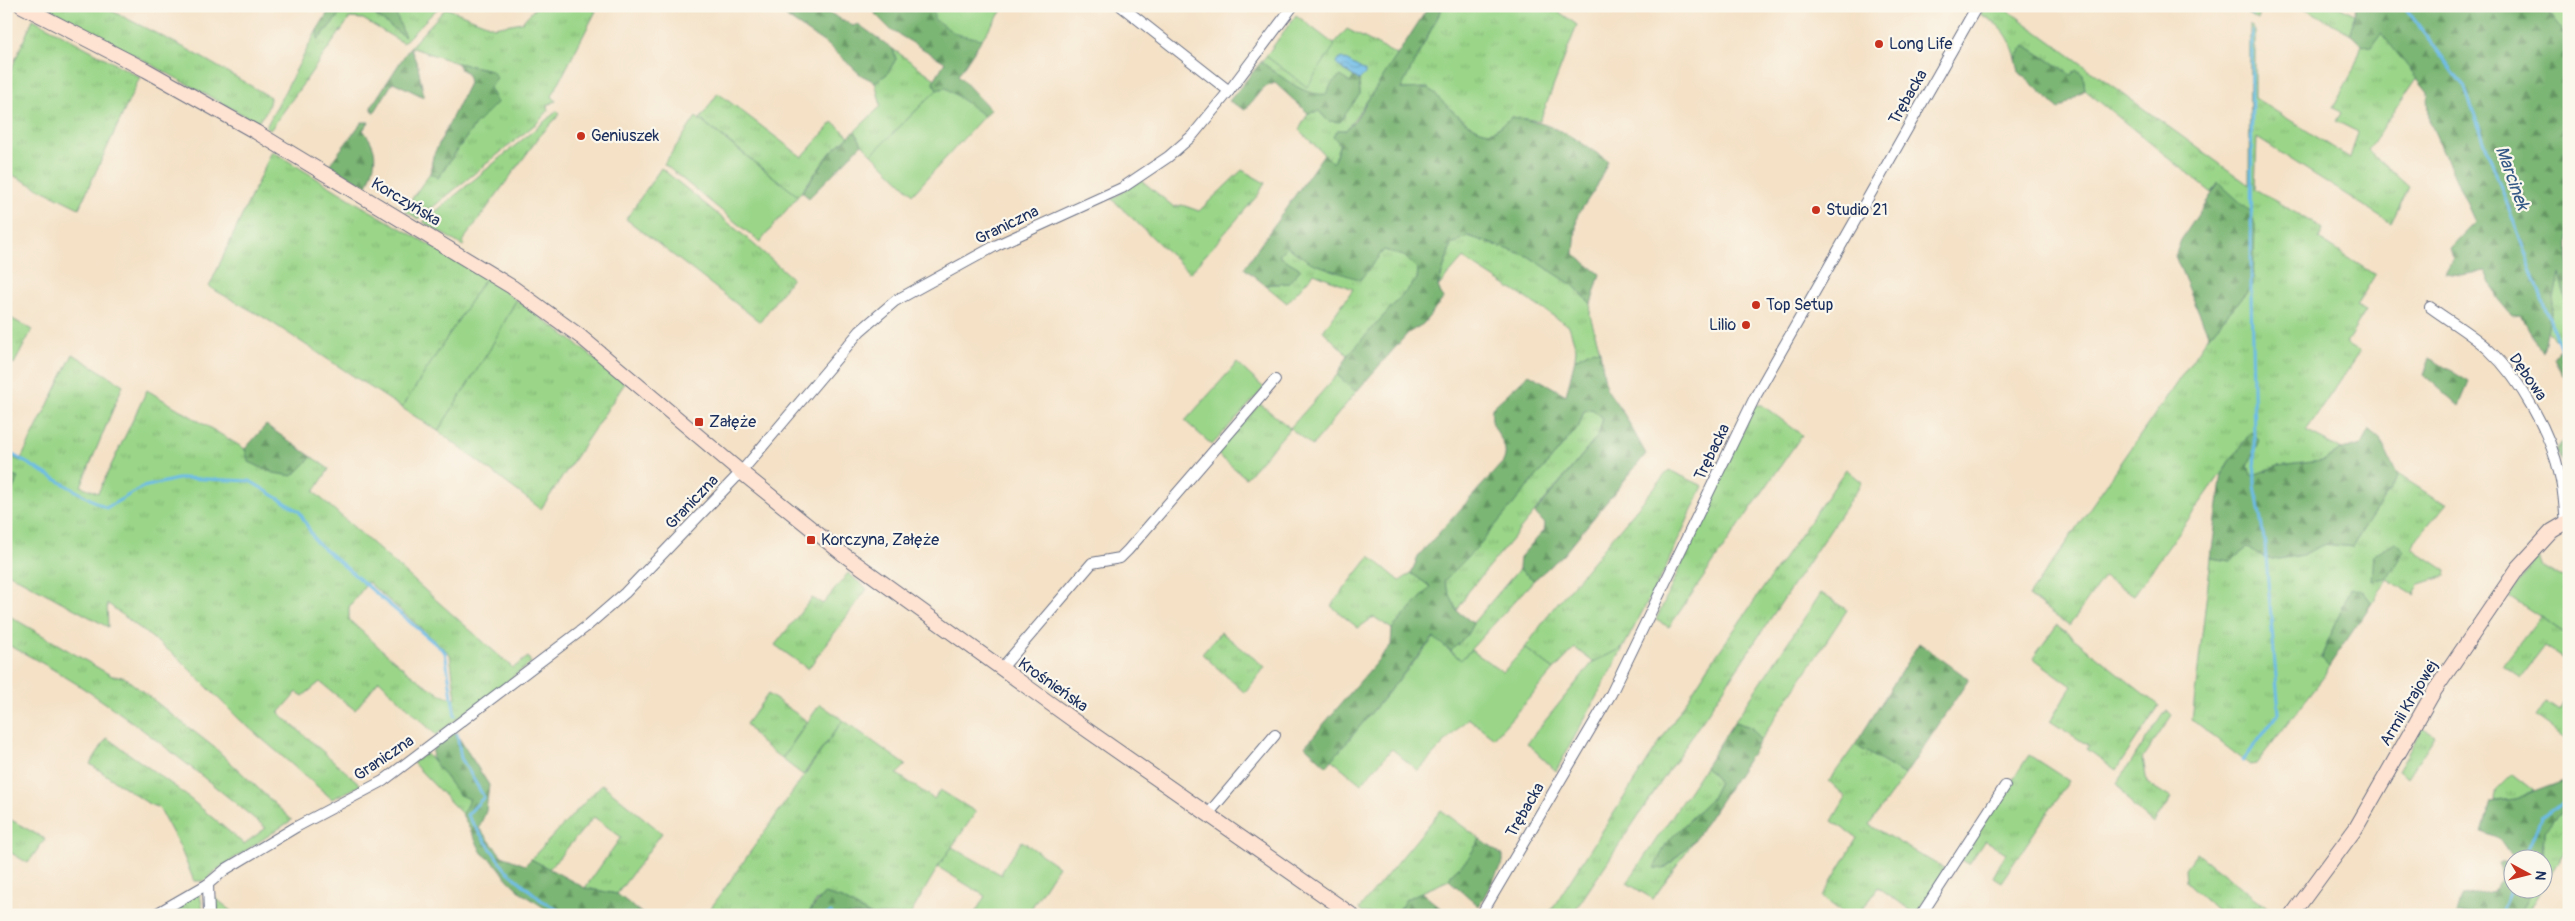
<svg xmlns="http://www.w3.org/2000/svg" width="2575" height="921" font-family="Pangolin,sans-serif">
<defs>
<pattern id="grass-tufts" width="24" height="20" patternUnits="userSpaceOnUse" patternTransform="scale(1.25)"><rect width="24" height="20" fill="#9ad588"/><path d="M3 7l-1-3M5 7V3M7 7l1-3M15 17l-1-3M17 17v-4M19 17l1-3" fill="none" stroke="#84b778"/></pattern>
<pattern id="forest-firs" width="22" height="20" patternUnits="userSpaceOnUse" patternTransform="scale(1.25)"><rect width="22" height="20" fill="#7bb674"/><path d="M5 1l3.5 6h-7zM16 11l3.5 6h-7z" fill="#649462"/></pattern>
<pattern id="water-waves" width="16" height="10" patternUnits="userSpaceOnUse" patternTransform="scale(1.25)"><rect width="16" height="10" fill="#6dbce8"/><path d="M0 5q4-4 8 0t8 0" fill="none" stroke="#5999bf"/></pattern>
</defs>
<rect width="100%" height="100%" fill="#fbf7ec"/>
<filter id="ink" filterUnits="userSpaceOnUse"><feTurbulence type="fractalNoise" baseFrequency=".02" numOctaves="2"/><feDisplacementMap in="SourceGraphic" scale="10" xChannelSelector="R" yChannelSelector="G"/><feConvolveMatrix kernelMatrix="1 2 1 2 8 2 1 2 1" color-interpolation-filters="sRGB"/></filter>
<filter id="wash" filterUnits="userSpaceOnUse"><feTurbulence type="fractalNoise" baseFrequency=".0096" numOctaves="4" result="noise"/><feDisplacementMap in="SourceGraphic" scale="20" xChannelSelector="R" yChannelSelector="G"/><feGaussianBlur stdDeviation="1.12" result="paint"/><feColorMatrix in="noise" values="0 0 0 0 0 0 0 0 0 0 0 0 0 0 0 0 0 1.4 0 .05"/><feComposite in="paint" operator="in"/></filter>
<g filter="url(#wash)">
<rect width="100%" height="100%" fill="#f4e1c6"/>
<!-- grass -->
<g fill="url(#grass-tufts)" stroke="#5a8273" fill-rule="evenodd">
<path d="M45,6H102L189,50L270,97C270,105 264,118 256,122Z"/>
<polygon points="347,6 374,6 375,15 404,36 394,9 396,6 440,6 403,43 363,19 350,18 271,129 266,127 317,30 319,39"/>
<polygon points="537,6 593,6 592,9 596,11 552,96 556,101 547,105 548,111 538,122 418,219 404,210 430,173 438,178 474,126 497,103 489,88 491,70 457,63 410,47 446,8 494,27 522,22"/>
<path d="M1441,6H1551L1577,25L1540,121L1512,117C1506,121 1499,128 1493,131C1475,137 1441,100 1429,88L1400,89L1441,11Z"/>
<path d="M1985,6H2002L2249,185L2250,24L2255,31V98L2350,158L2358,132L2336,121L2341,113L2333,107L2353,71L2362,44L2371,47L2381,32L2417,78L2368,150L2409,187L2391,223L2257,138L2255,189L2323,229L2319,239L2375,275L2356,306L2366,311L2346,343L2360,351L2306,431L2342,450L2322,461L2278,466L2251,476L2248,465L2259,440L2251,432L2134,595L2104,577L2069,626L2029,596L2209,336L2253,285L2218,183L2212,193L2085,90L2083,75L2076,69L2071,75L2025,45L2016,58C2009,34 2001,25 1980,14Z"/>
<polygon points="2247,6 2262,6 2258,20 2247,13"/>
<polygon points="2301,6 2339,6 2354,14 2351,34"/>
<polygon points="2544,6 2569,6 2569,39"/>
<polygon points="33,19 140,77 79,208 6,172 6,81"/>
<path d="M1347,29L1399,56L1346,130H1337L1333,136L1340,143L1333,163L1299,130L1308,113L1319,111L1328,121L1360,94L1359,80L1365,74L1337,65L1354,77L1350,83H1332L1326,95C1303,97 1279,74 1261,62L1266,56L1307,87L1334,44Z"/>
<polygon points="893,49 935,79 933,82 937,90 872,154 862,144 855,131 881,106 875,82 887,74 896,59"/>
<polygon points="718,93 802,157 833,122 849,136 831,152 798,196 700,119"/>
<polygon points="557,111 560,114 539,137 462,242 465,244 463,246 423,222"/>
<polygon points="272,151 360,205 486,277 402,408 265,318 209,287"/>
<polygon points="661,168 742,234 792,278 760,322 626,219"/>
<polygon points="1242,170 1265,183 1258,195 1190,273 1112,199 1141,180 1174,207 1182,205 1199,211"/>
<polygon points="1468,236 1528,256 1574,286 1591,304 1590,315 1600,351 1592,350 1575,359 1576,348 1569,326 1463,258 1438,287 1451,245"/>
<polygon points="1287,246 1312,263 1384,250 1404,256 1418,270 1417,279 1348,355 1323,331 1353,289 1314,273 1287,303 1265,285 1288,283 1301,269 1278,256"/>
<polygon points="2559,273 2569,311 2569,353 2547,331"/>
<polygon points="516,300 569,338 625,383 541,509 438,431 490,349"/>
<polygon points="7,316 32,330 14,364 6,360"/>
<path d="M73,354L123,385L81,486L98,493L147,390L245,449L249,462L293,476L312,457L329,469L314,492L513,668L528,657L531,663L436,735L379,680L355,710L320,682L303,696L297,692L279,713L361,785L332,799L240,720L177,657L107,603L108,627L6,572V503L18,478L6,474V454L20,461ZM368,582L450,654L456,698C431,699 370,638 349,620V607Z"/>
<polygon points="1260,404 1290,428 1246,478 1216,453"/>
<polygon points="1755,405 1762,405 1802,435 1669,627 1656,620"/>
<polygon points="1592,409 1603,418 1598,436 1468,592 1457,611 1444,581 1473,552 1579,426 1584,411"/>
<polygon points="1846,469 1862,482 1572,915 1548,915 1709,666"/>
<polygon points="1669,470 1703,486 1665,569 1623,648 1593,662 1575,648 1554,670 1525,648 1551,611"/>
<path d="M2396,473L2436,499L2447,502L2414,542L2412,548L2446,571L2445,576L2420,584L2414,595L2387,579L2372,603L2362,590L2335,625L2321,658L2329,666L2326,674L2256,764L2250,765L2192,720L2211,558L2231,561L2247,548L2272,560L2302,555L2326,544L2353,547C2366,522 2383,501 2398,477Z"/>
<polygon points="1370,556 1400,581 1411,573 1431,587 1392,629 1374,617 1358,628 1331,606"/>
<polygon points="1519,569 1534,580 1461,660 1451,651 1467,635 1473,623"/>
<polygon points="848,573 867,589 808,669 775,645 812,598 823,604"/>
<polygon points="1821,593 1847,610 1760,741 1751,727 1734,722"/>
<path d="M6,614L112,676L124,677L215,748L292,820L218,869L205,881H194L179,845L159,808L149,804L90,764L107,738L177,788L244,844L266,828C183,761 102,691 6,644Z"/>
<polygon points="2540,617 2569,636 2569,662 2545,646 2520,679 2502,666"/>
<polygon points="2057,625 2159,706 2116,770 2087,749 2089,746 2050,721 2072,686 2033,658"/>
<polygon points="1221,632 1265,667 1245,693 1202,654"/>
<polygon points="2569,693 2569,741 2536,717 2546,702 2559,711"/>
<polygon points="768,694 807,721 782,759 759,741 746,724"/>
<polygon points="2168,711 2172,715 2143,758 2147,783 2171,798 2153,824 2135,808 2117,783 2164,713"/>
<polygon points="843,720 906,765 897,774 934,799 940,790 976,812 938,867 910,915 870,915 842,899 817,900 807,915 773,915 762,909 750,915 706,915"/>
<polygon points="2423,728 2435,736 2408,777 2398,770"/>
<polygon points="1855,745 1905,775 1869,825 1945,869 1916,914 1878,887 1859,915 1846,915 1822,897 1857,838 1832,821 1846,797 1829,781"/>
<polygon points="426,753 470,799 462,814 413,763"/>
<polygon points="2029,755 2069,781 2001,882 1993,877 2006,853 1985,840 1969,864 1960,859"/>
<polygon points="1705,767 1719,782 1710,800 1667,842 1665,869 1695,839 1653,899 1627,883"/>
<polygon points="2512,774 2534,791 2515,799 2495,801 2496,790"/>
<polygon points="602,784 662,833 617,894 585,888 621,837 594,817 549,869 531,859"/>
<polygon points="2569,803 2569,844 2527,915 2519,915 2533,889 2542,888 2544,831"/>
<polygon points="1441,810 1480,839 1467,860 1452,873 1449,880 1406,899 1396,915 1362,913 1359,909"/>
<polygon points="6,817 45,839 28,863 6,850"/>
<polygon points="2197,853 2276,915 2222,915 2186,882 2185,869"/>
<polygon points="194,894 200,895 204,915 162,915"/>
<polygon points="214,897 237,915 215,915"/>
</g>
<!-- forest -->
<g fill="url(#forest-firs)" stroke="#4b7269">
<polygon points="332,6 347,6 318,40 317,30"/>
<polygon points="374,6 396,6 394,9 405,37 375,15"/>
<polygon points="783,6 817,6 853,26 858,24 893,49 896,59 887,74 875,82 861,75 828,45 786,17"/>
<polygon points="877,6 934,6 933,10 956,34 982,39 958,75 991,110 984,116 946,88 937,90 933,82 945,62 891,30 875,14"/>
<path d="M1429,6H1441V10L1401,89L1429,88C1441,100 1475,137 1493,131C1499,129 1506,121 1512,117C1556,124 1572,136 1608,161L1597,186L1577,216L1574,254L1600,274L1591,304L1574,286L1528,256L1468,236L1451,245L1438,286L1443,299L1423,324L1408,333L1356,392L1337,375L1348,355L1417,279L1418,270L1404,256L1384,250L1360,280L1312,263L1287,247L1279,256L1301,269L1288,283L1265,285L1244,268L1324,154L1333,163L1340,144L1333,136L1337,130H1346L1355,120Z"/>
<polygon points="2356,6 2544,6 2569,39 2569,311 2559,274 2543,352 2520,315 2512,316 2497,298 2486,271 2461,275 2445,273 2453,258 2450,248 2475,222 2429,120 2428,92 2381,33 2371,47 2362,44 2351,34"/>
<polygon points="2025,45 2071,75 2076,69 2083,75 2085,90 2059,109 2019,72 2016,58"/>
<polygon points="410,47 418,66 424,97 393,82 374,113 371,107"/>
<path d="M1261,62C1279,74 1303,97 1326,94L1332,83L1341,76L1350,83L1354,77L1359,80L1360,94L1340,122L1328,121L1319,111L1308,113L1275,83L1263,88L1245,110L1229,101Z"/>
<polygon points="457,63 491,70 497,78 489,88 497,103 474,126 438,178 430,173 433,156 469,83 467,73 460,69"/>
<path d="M362,122H369L363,130C380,151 376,162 367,186L329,165Z"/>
<polygon points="855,131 862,144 809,198 802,192 831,152"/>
<polygon points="2219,183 2250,211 2255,225 2253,285 2209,336 2175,256 2181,240"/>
<polygon points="2560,346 2569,353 2569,380 2562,374 2554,358"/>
<path d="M1592,350L1600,351L1606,388L1624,414L1646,454L1563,555L1534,580L1519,569L1520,557L1544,531L1545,524L1535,513L1598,436L1603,418L1592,409L1584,411L1579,426L1473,552L1444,581L1457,611L1473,623L1467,635L1451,651L1433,638L1327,766L1305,746L1391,645L1392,629L1431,587L1411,573L1419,555L1503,462C1510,447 1499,438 1493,424C1491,420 1492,413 1492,408L1529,374L1566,395L1575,359Z"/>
<polygon points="2430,358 2469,382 2459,406 2424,375"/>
<polygon points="266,425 312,457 293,476 273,473 249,462 245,449"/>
<path d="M2369,430L2380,439L2398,477C2383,501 2366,522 2353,547L2326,544L2302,555L2272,560L2247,548L2231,561L2211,558L2222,473L2251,432L2259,440L2248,465L2251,476L2278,466L2322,461L2342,450L2361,445Z"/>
<polygon points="2569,434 2569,488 2562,462 2556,451"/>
<polygon points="6,474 18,478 6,503"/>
<polygon points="2396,542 2404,551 2387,578 2372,580 2374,554"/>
<polygon points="2351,587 2362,590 2372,603 2329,666 2321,658"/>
<polygon points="1919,643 1969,679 1905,775 1855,745"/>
<polygon points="1734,722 1751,727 1760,741 1695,839 1664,869 1654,868 1667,842 1710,800 1719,782 1705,767"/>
<polygon points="455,732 489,785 486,811 479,828 502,856 525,865 531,859 585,888 617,894 644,915 555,915 522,893 508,880 498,866 482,853 462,814 470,799 459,795 432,759 433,749"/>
<polygon points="2569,779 2569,803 2544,831 2542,858 2513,858 2500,839 2482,832 2491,802 2515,799"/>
<polygon points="1480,839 1503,856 1503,862 1479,906 1449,880 1452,873 1467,860"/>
<polygon points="2512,862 2512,888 2533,889 2519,915 2456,913 2461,896 2495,890 2501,878 2498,863"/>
<polygon points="1421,892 1449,915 1396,915 1406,899"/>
<polygon points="824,894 842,899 870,915 807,915"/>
</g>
<!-- garden -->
<g fill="#9ad588" stroke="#5a8273">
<polygon points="934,6 1005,6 982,39 956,34 934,19"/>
<polygon points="1296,15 1335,45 1307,87 1266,56"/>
<polygon points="946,88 984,116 913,194 872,154 937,90"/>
<polygon points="696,117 798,196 760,242 664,164"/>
<polygon points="486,277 516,300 490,349 438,431 402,408"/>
<polygon points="1237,363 1264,388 1212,445 1185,421"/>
<polygon points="1337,375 1356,392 1312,446 1290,428"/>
<polygon points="2538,557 2542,567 2559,577 2569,578 2564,590 2569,593 2569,636 2509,596"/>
<polygon points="1434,638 1461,660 1471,650 1503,672 1525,648 1554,670 1494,738 1468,718 1418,771 1392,749 1361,784 1332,760"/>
<polygon points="1623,648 1556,771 1527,743 1593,662"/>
<polygon points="820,704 843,720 803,775 782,759"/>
<polygon points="1022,841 1058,866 1027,915 974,915 985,896 938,867 952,847 1002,875 1002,870"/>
</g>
<!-- water -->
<polygon fill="url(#water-waves)" stroke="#4476a3" points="1342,58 1365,71 1365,74 1359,80 1337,65 1336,62"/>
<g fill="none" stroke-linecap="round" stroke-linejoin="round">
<!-- stream -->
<g stroke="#6dbce8" stroke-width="3">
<polyline points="2252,6 2253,14"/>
<polyline points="2404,6 2464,86 2569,373"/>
<polyline points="6,451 106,508 143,487 182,478 250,481 299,511 316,542 445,652 455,716"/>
<polyline points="457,734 461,758 484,797 467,815 505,869 541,900 566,915"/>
<polyline points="2243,761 2279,713 2265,545 2255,485 2251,293 2252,31"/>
<polyline points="2524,858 2541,818 2569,797"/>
<polyline points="826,915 831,913 833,915"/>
<polyline points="2500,915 2512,886"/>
</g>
</g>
</g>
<g filter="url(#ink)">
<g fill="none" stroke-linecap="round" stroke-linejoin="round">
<!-- street casing -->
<g stroke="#676d82" stroke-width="12">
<g id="street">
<polyline points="1229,91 1293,6"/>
<path d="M2430,307C2449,321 2472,334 2489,350C2521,380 2551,434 2560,476C2564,491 2564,507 2566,522"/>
<polyline points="1001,669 1092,563 1120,558 1128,550 1275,380"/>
<polyline points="1208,814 1275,735"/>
<polyline points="208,884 209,915"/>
<polyline points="154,915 208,884 226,869 296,827 383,781 587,626 625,593 741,472 860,331 895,301 997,245 1122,188 1168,157 1192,136 1229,91 1121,6"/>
<polyline points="1481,915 1611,694 1755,397 1977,6"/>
<polyline points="1921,915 2005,786"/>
</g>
</g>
<!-- secondary casing -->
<g stroke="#676d82" stroke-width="16">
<g id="secondary">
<polyline points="22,6 146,70 256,132 512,287 581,337 741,472 843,554 1080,725 1352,915"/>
<polyline points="2292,915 2356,828 2433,693 2518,568 2552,531 2569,521"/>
</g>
</g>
<!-- street -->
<use href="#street" stroke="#fff" stroke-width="10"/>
<!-- secondary -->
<use href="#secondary" stroke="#fee3d2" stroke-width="14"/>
</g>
</g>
<!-- markers -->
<g fill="#c8321e" stroke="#fbf7ec" stroke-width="2">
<circle cx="1879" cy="44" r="5"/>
<circle cx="581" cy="136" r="5"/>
<circle cx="1816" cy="210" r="5"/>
<circle cx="1756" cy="305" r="5"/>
<circle cx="1746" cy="325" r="5"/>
<rect x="694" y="417" width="10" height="10" rx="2.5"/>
<rect x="806" y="535" width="10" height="10" rx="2.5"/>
</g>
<g text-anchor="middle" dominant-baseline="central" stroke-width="4.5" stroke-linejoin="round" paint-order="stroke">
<!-- poi labels -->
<g font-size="16" fill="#1b2f5e" stroke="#fbf7ec" text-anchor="start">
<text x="1889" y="44">Long Life</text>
<text x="591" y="136">Geniuszek</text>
<text x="1826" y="210">Studio 21</text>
<text x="1766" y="305">Top Setup</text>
<text x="1736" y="325" text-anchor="end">Lilio</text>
<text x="709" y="422">Załęże</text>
<text x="821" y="540">Korczyna, Załęże</text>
</g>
<!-- street labels -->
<g font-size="16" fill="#1b2f5e" stroke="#fbf7ec">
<text transform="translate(1908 97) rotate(-60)">Trębacka</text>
<text transform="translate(406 202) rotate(31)">Korczyńska</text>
<text transform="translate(1007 225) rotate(-26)">Graniczna</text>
<text transform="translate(2528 377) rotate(55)">Dębowa</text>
<text transform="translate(1712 452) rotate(-64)">Trębacka</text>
<text transform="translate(692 502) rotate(-46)">Graniczna</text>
<text transform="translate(1053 685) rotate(35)">Krośnieńska</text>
<text transform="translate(2409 703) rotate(-59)">Armii Krajowej</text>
<text transform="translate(384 758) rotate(-34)">Graniczna</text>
<text transform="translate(1525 810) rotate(-60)">Trębacka</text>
</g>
<!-- water labels -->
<g font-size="18" font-style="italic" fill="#345987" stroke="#fbf7ec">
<text transform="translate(2512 178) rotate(70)">Marcinek</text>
</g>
</g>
<!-- margin -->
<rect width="2575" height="921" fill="none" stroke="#fbf7ec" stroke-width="25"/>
<!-- north arrow -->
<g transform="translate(2528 874) rotate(97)"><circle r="24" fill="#fbf7ec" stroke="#a1a7b3"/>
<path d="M0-4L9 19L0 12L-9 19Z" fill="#c8321e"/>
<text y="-8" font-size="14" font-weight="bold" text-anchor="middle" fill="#1b2f5e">N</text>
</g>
</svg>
